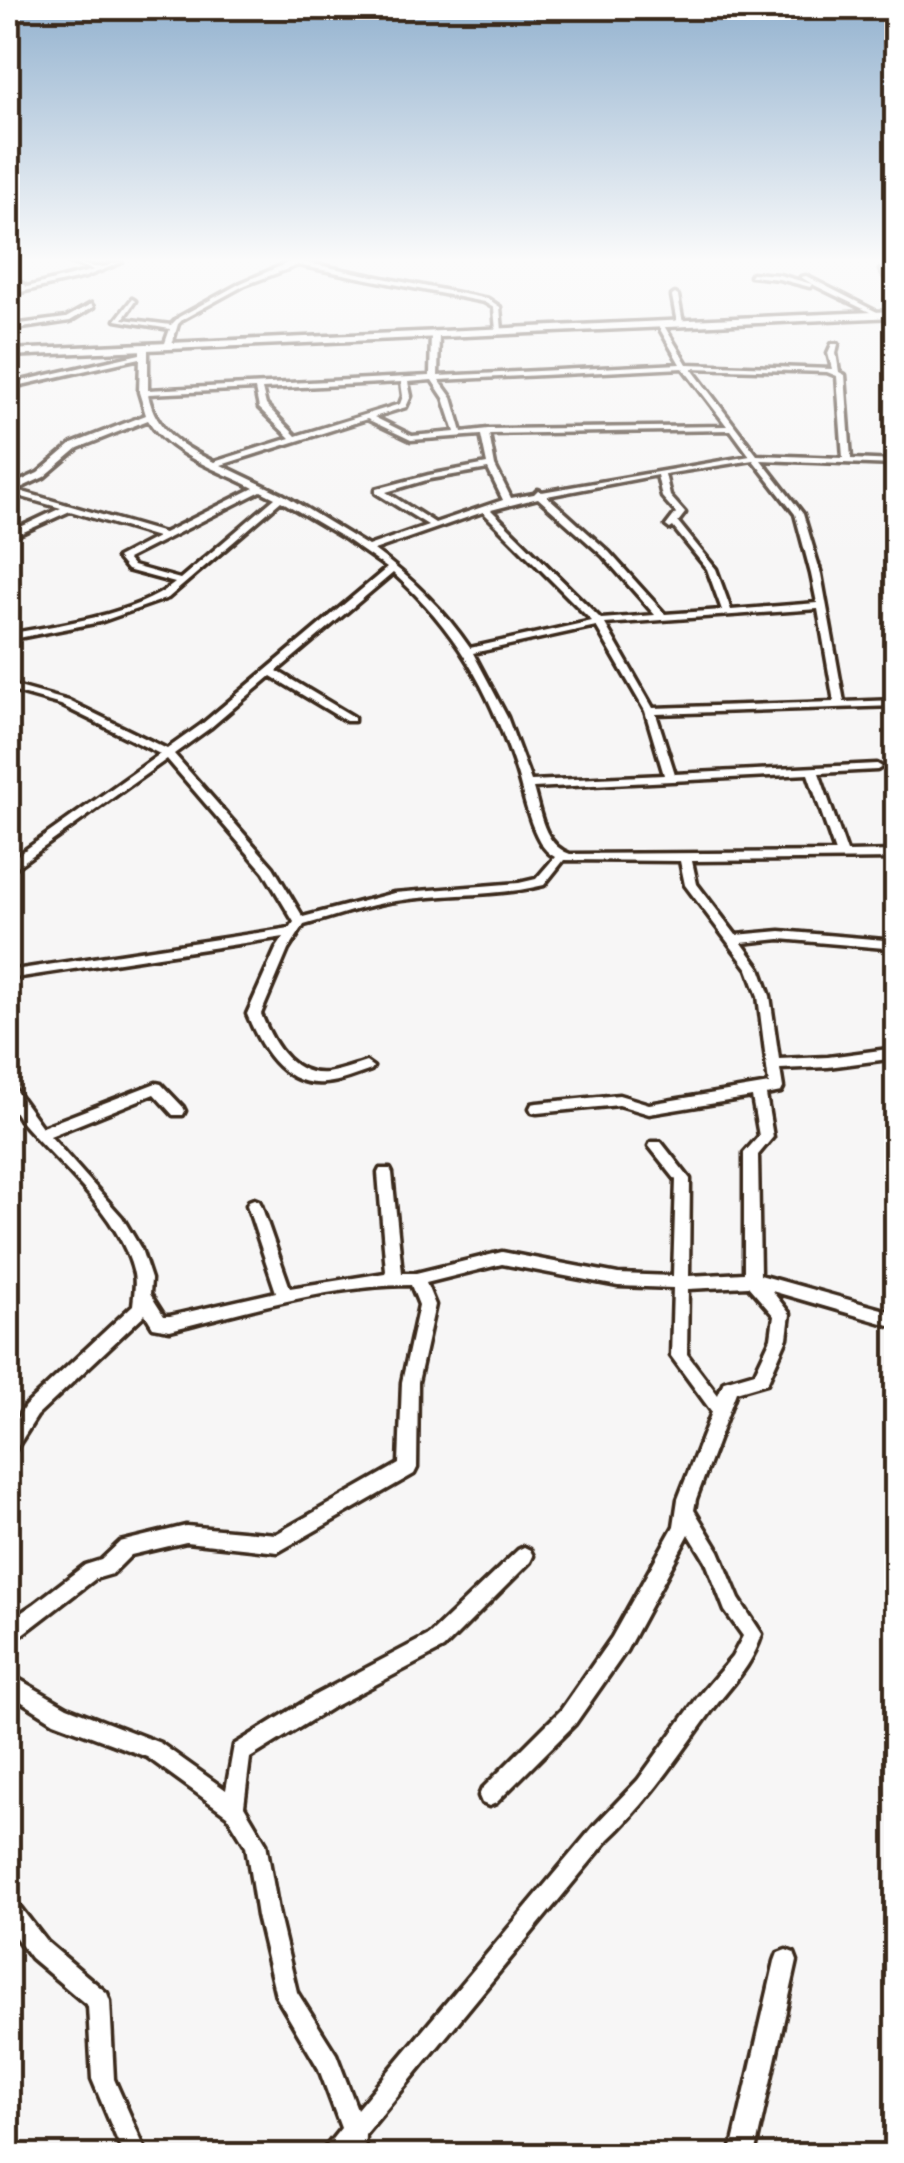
<svg xmlns="http://www.w3.org/2000/svg" width="904" height="2163" font-family="'Shantell Sans',sans-serif">
<rect width="100%" height="100%" fill="#f7f6f6"/>
<filter id="ink" filterUnits="userSpaceOnUse"><feTurbulence type="fractalNoise" baseFrequency=".01" numOctaves="2"/><feDisplacementMap in="SourceGraphic" scale="20" xChannelSelector="R" yChannelSelector="G"/><feConvolveMatrix kernelMatrix="1 2 1 2 8 2 1 2 1" color-interpolation-filters="sRGB"/></filter>
<g filter="url(#ink)">
<g fill="none" stroke-linecap="round" stroke-linejoin="round">
<!-- minor casing -->
<g stroke="#3b2a1e" stroke-width="7">
<g id="minor">
<path d="M69,262C79,262 90,268 100,267C108,267 113,262 122,262L85,277L8,295V291L20,288L8,280V275L27,287L94,270Z"/>
<polygon points="290,262 303,262 488,299 500,307 502,331 499,333 496,331 494,308 484,302 298,265 245,285 183,319 178,324 171,348 164,346 170,329 116,320 132,299 135,301 123,319 171,325 179,317 241,283"/>
<polygon points="880,270 884,270 896,286 896,292 894,291"/>
<polygon points="752,273 779,275 812,284 801,277 806,276 883,315 878,316 812,284 810,287 779,279 750,276"/>
<polygon points="675,294 678,296 683,323 680,325 677,323 672,296"/>
<polygon points="91,304 93,307 70,321 22,328 11,346 8,346 8,339 16,327 8,326 8,322 20,324 66,318"/>
<path d="M660,322L663,324L687,364L832,369L828,353L832,344H838L836,353L839,372L845,375L851,459L896,461V465L761,460L803,514L821,574L844,702L896,700V706L656,714L675,774L877,764L882,767L877,770L819,773L847,852L896,851V859L692,861L697,884L736,935L780,931L896,941V949L780,939L742,943L760,968L770,996L779,1059L828,1057L896,1048V1058L828,1067L780,1069L783,1088L781,1092L766,1095L773,1137L758,1155L760,1275L896,1313V1327L772,1291L790,1314L787,1338L767,1383L736,1392L696,1499L694,1510L719,1551L739,1599L762,1634C751,1668 732,1684 711,1712C678,1757 649,1802 608,1840L365,2135L364,2156H321L325,2148L341,2128L319,2069L276,1996L257,1916L246,1846L227,1815L147,1757L54,1722L8,1693V1673L67,1707L160,1743L226,1790L234,1745L317,1694L429,1635L518,1550L524,1547L530,1550L533,1556L530,1562L443,1649L331,1708L250,1758L244,1806L266,1843L279,1916L297,1992L336,2054L357,2109L594,1826L638,1780L698,1697L732,1657L743,1636L725,1611L706,1562L689,1534L626,1651L575,1724L496,1803L489,1806L482,1803L479,1796L482,1789L561,1710L612,1637L674,1526L678,1499L712,1412L671,1356L673,1288L618,1286L502,1264L426,1283L435,1305L418,1382L417,1468L414,1474L278,1552L186,1542L131,1555L112,1574L95,1579L22,1635L8,1637V1619H12L34,1604L85,1565L101,1560L120,1542L186,1526L276,1534L399,1464L402,1382L419,1305L411,1285C330,1285 248,1311 170,1330L153,1327L145,1314L37,1416L14,1452L8,1455V1433L25,1406L133,1305C134,1295 136,1284 134,1274C121,1215 57,1164 19,1119L8,1101V1086L13,1087L42,1127L156,1083L161,1084L183,1107L185,1111L183,1115H173L154,1094L50,1136L122,1217L141,1249L151,1279L150,1294L164,1316H170L276,1292L247,1205L249,1201L254,1199L259,1201L261,1205L290,1288L385,1273L386,1271L378,1173L380,1169H390L392,1173L402,1273H416L502,1252L618,1274L673,1276L676,1180L649,1146L651,1142H661L690,1179L689,1276L744,1273V1153L759,1136L752,1097L649,1114L619,1105L537,1113L532,1112L530,1108L532,1104L537,1103L619,1095L649,1104L769,1084L758,996L748,969L685,885L680,861L564,860L544,885C496,897 445,893 396,901C365,905 334,917 304,925L288,950L261,1014C272,1042 292,1077 327,1073C340,1071 353,1066 366,1062L373,1067L371,1070C356,1075 340,1082 325,1083C283,1087 260,1047 247,1014L276,949L284,937L8,979V971L290,928L294,922L264,872L167,759L12,870L8,871V862L160,754L61,705L8,690V684L69,701L167,749L202,724L387,568L344,538L281,501L168,598L100,622L8,640V634C56,625 137,615 175,583L127,570L117,558L157,537L70,511L8,539V533L61,508L8,493V487L38,473L72,444L146,415L139,392L140,358L8,388V384L140,354V347L144,345L148,347V390L430,376L431,334L435,332L439,334L438,376L680,364L657,324ZM683,368L727,426L488,429L462,432L452,398L439,380ZM691,368L827,372L837,376L843,458L757,455ZM432,380L444,398L455,432L412,436L374,417L406,407L411,396L408,382ZM401,382L403,396L400,404L296,436L266,405L262,389ZM255,389L259,408L290,438L214,462C182,446 155,431 148,394ZM367,419L411,440L481,435L487,464L429,475L376,489V493L428,525L368,546L284,495L221,465ZM148,420C170,456 218,469 254,488L164,533L16,490L44,477L78,448ZM731,430L750,456L542,492L538,490L534,494L511,498L495,466L489,434ZM753,460L795,514L811,574L817,603L731,610L716,569L678,522L685,513L670,496L665,474ZM488,469L503,500L435,523L386,492L430,479ZM657,475L662,497L676,513L666,526L670,529L673,527L707,569L722,610L665,614L609,552L547,496ZM261,491L275,498L180,579L133,566L127,559ZM538,498L603,556L655,615L601,619L491,510ZM483,512L592,621L470,648C443,608 410,577 374,550ZM393,573C455,628 489,689 515,767C524,792 531,845 555,857L536,879L519,883L394,893L303,917L273,867L174,754L210,728L271,676L346,721H354V717L277,671ZM818,609L834,702L653,708L605,624ZM596,626L645,711L664,775L531,781L507,717L473,653ZM808,774L835,852L570,854C543,844 541,814 533,788ZM748,1286L774,1316L771,1338L755,1372L724,1381L718,1395L687,1354L688,1289Z"/>
<polygon points="8,1899 16,1902 47,1942 107,1993 110,2001 114,2079 148,2156 124,2156 92,2079 88,2006 31,1958 8,1927"/>
<polygon points="786,1950 794,1953 797,1961 754,2156 730,2156 775,1961 778,1953"/>
</g>
</g>
<!-- major casing -->
<g stroke="#3b2a1e" stroke-width="7">
<polygon id="major" points="896,311 896,317 8,356 8,350"/>
</g>
<!-- minor -->
<use href="#minor" fill="#fff" fill-rule="evenodd"/>
<!-- major -->
<use href="#major" fill="#fff" fill-rule="evenodd"/>
</g>
</g>
<!-- sky -->
<linearGradient id="sky" x2="0" y2="1"><stop stop-color="#93b2cf"/><stop offset="0.46" stop-color="#fbfbfb"/><stop offset="1" stop-color="#fbfbfb" stop-opacity="0"/></linearGradient>
<rect width="904" height="565" fill="url(#sky)"/>
<!-- margin -->
<rect width="904" height="2163" fill="none" stroke="#fff" stroke-width="40"/>
<rect x="20" y="20" width="864" height="2123" fill="none" stroke="#3b2a1e" stroke-width="4" filter="url(#ink)"/>
</svg>
